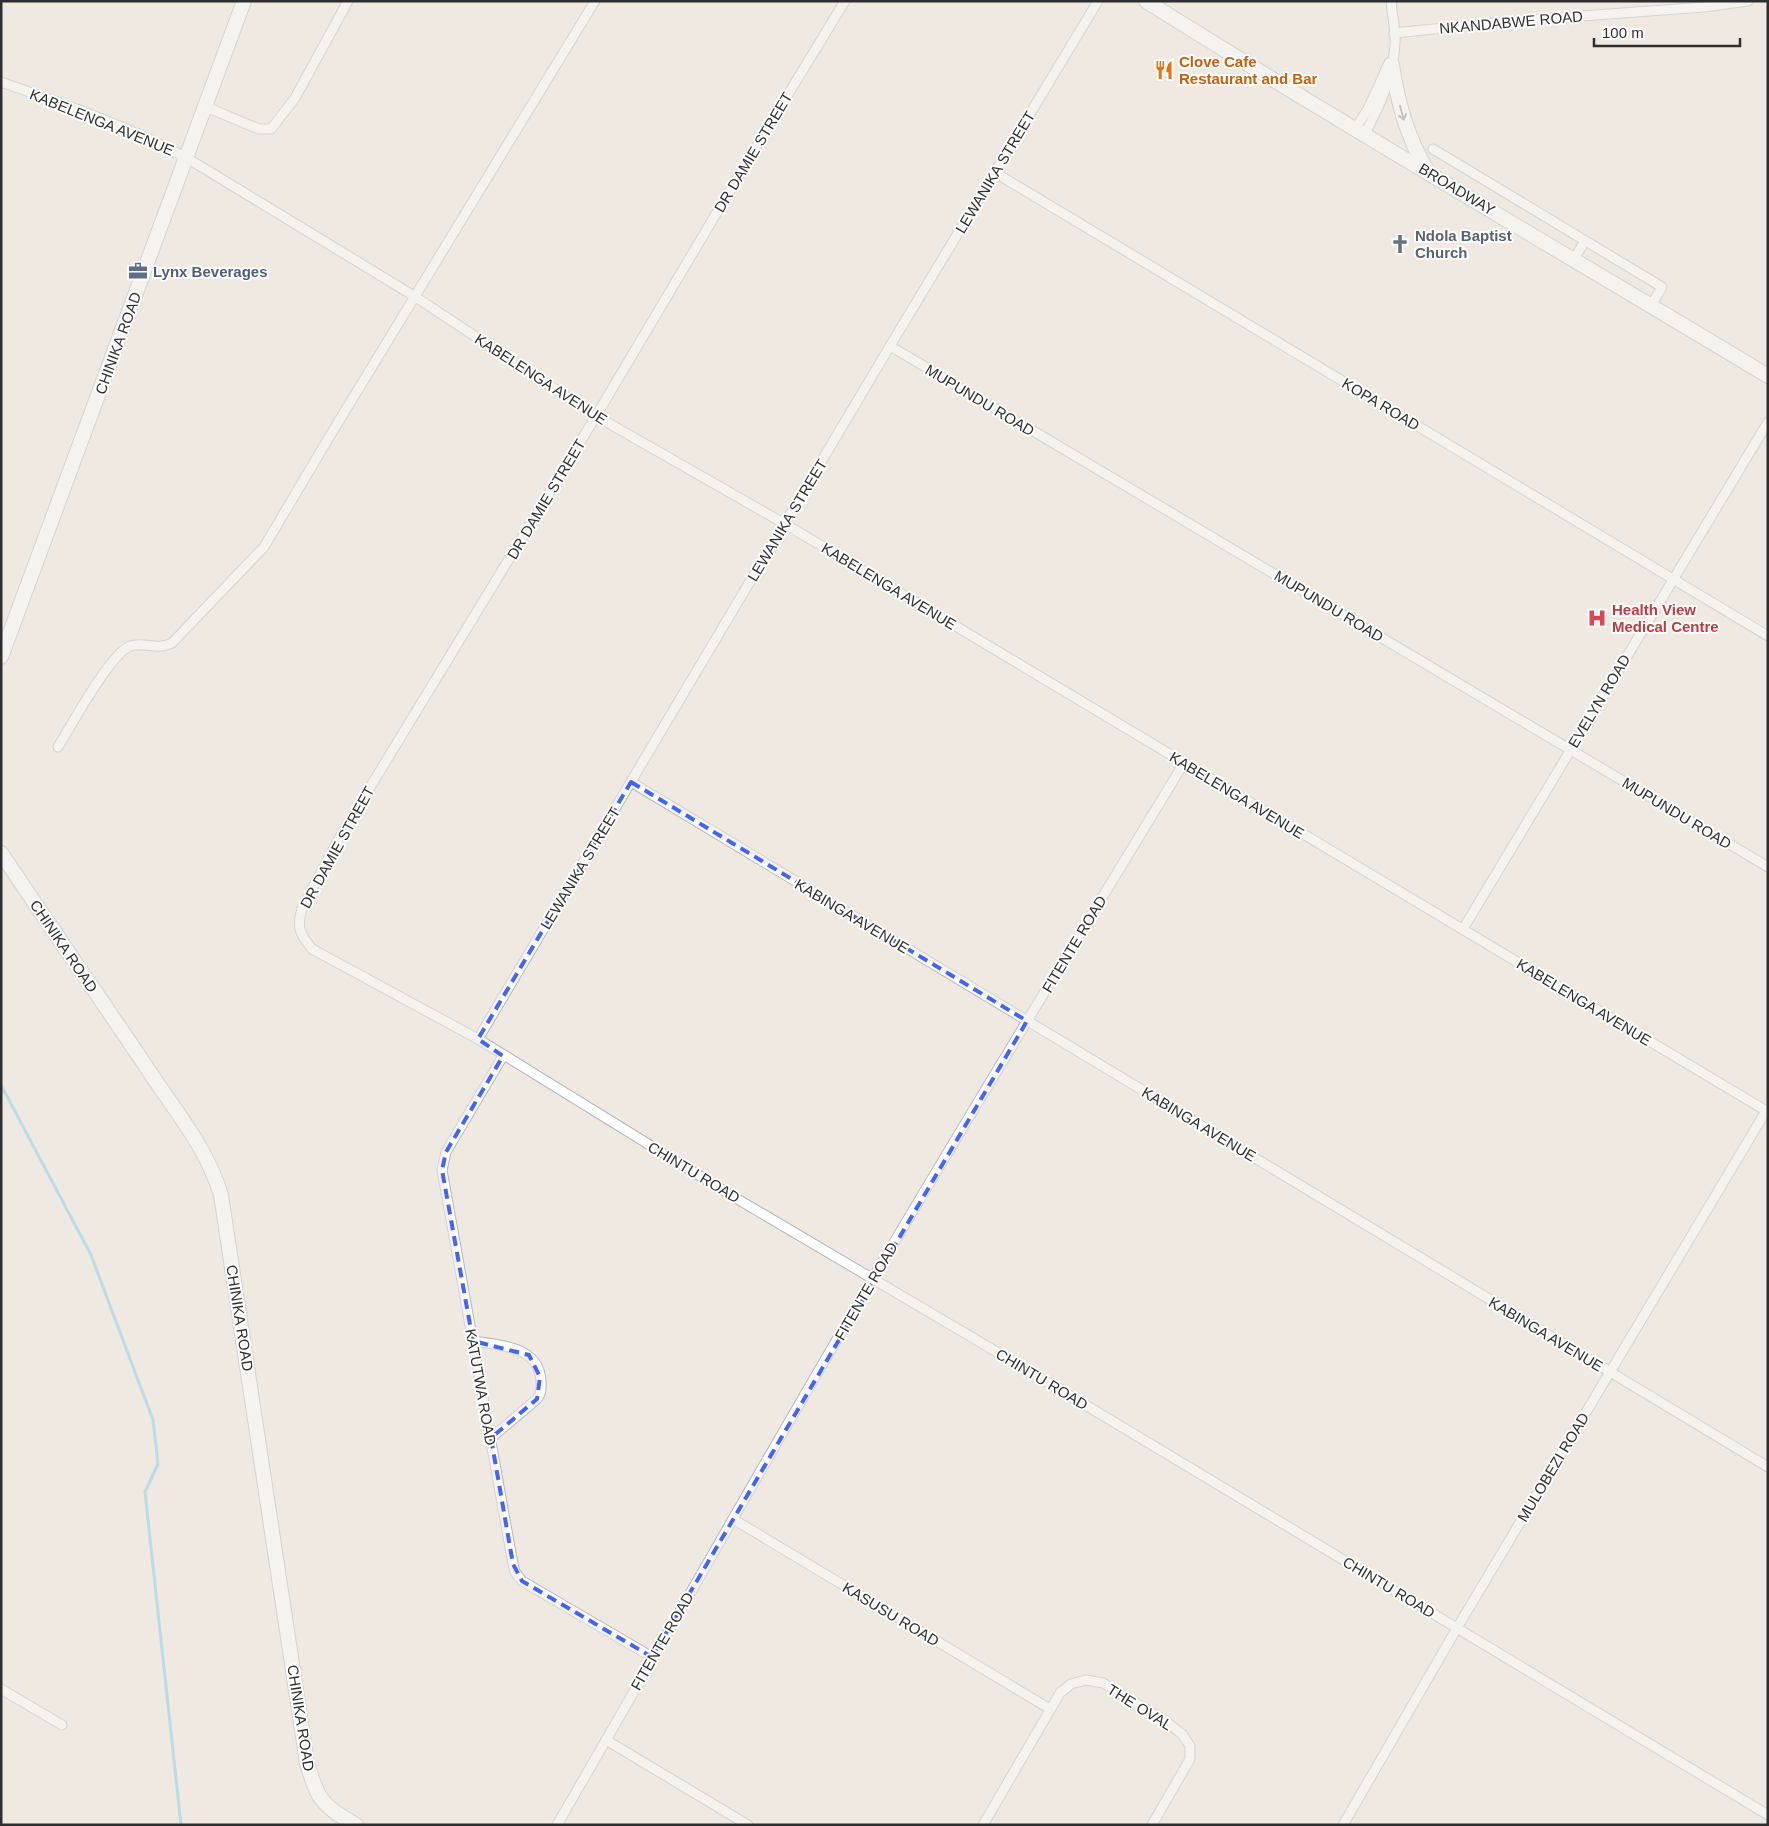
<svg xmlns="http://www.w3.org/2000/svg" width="1769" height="1826" font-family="Arial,sans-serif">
<rect width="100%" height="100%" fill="#efe9e1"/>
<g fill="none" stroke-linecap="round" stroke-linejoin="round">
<!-- stream -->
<polyline stroke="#75cff0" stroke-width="3" points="1,1085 91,1255 153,1420 158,1464 145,1492 181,1825"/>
<!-- minor casing -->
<g stroke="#b4b7c1" stroke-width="11">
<g id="minor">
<path d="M845,1L748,160L596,416L341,835L303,906C296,926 299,933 312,949L478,1039L734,1197L1019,1365L1768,1815"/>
<polyline points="1394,33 1515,21 1704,7 1748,1"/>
<path d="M1,82C64,104 128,126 187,158L414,296L596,416L785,524L1768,1112"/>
<polyline points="206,107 259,129 271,129 295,98 348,1"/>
<polyline points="1355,129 1368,109 1389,63"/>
<path d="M1364,135C1380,106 1393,77 1395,44C1396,30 1392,15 1391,1"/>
<polyline points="1433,149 1662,287 1651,306"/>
<polyline points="994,172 1768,636"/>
<polyline points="1574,259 1585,241"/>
<polyline points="890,346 1768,867"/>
<path d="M58,747C71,726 110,654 130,646C145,641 155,651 172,643L264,547L331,434L595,1"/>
<polyline points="631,782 1768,1467"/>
<polyline points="1463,929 1768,422"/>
<polyline points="478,1039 890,346 1098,1"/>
<polyline points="503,1056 446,1152 442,1170 513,1564 515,1572 522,1581 652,1657"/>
<path d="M473,1341C500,1345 539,1346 541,1381C541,1388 542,1393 537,1399L491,1438"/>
<polyline points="733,1519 1050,1709"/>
<polyline points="1,1689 62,1725"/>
<polyline points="606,1740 748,1825"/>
<path d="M557,1825C663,1642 766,1459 873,1278C975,1105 1080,934 1184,763"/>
<polyline points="983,1825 1060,1693 1071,1684 1086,1680 1103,1683 1164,1720 1182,1734 1190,1746 1190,1759 1152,1825"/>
<polyline points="1343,1825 1457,1628 1766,1111"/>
</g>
</g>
<!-- secondary casing -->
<g stroke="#b4b7c1" stroke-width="16">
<g id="secondary">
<path d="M1146,1C1351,130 1561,251 1768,376"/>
<path d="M1392,65C1398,103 1407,137 1427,170"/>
<polyline points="1,657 244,1"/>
<path d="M1,853C51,928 103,1002 153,1077C178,1114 208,1151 221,1195L307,1763C318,1801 322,1805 356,1825"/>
</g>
</g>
<!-- minor -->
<use href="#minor" stroke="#fff" stroke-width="9"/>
<!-- secondary -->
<use href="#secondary" stroke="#fff" stroke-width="14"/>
</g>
<!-- one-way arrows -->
<defs><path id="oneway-shaft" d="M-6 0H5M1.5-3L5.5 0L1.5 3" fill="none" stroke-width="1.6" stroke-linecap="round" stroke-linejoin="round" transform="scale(1.25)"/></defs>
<use stroke="#969696" href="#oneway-shaft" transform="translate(1402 113) rotate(74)"/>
<!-- marked area -->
<path d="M0 0H1769V1826H0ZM631,782L1027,1021L652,1657L522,1581L513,1564L491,1438L537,1399L540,1377L529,1355L473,1341L442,1170L446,1152L503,1056L478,1039Z" fill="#efe9e1" fill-opacity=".55" fill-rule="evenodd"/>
<path fill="none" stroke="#4264fb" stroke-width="4" stroke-dasharray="10 6" stroke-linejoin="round" d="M631,782L1027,1021L652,1657L522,1581L513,1564L491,1438L537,1399L540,1377L529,1355L473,1341L442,1170L446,1152L503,1056L478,1039Z"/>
<!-- icons -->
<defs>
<g id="restaurant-bare" transform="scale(1.5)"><path d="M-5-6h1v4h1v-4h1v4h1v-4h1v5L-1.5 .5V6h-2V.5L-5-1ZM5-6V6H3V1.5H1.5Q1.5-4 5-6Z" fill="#e8710a" stroke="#fff" stroke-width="2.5" paint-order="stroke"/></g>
<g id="church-bare" transform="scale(1.5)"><path d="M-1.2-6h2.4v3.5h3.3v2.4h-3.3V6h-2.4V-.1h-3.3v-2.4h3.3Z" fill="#6b7280" stroke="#fff" stroke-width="2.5" paint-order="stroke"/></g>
<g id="office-bare" transform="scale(1.5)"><path d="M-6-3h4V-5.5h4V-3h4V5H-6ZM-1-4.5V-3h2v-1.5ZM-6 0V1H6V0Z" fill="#5c6f8a" stroke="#fff" stroke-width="2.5" paint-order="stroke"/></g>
<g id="hospital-bare" transform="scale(1.5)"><path d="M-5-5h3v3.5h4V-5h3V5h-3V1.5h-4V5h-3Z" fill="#e0444e" stroke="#fff" stroke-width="2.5" paint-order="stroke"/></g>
</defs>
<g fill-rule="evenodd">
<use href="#restaurant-bare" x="1164" y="70"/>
<use href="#church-bare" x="1400" y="244"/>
<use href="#office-bare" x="138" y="271"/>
<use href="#hospital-bare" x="1597" y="618"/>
</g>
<g text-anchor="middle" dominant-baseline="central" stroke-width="4" stroke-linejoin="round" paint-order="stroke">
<!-- street labels -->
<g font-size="15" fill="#2e2e2e" stroke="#fff">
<text transform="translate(1511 22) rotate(-5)">NKANDABWE ROAD</text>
<text transform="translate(102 122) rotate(22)">KABELENGA AVENUE</text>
<text transform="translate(753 152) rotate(-59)">DR DAMIE STREET</text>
<text transform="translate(995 172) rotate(-59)">LEWANIKA STREET</text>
<text transform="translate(1457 189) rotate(31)">BROADWAY</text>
<text transform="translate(118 343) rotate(-70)">CHINIKA ROAD</text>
<text transform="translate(541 379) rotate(33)">KABELENGA AVENUE</text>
<text transform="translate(980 400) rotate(31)">MUPUNDU ROAD</text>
<text transform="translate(1381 404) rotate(31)">KOPA ROAD</text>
<text transform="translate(546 499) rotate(-59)">DR DAMIE STREET</text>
<text transform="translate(787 520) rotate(-59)">LEWANIKA STREET</text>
<text transform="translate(889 586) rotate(31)">KABELENGA AVENUE</text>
<text transform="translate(1329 606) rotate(31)">MUPUNDU ROAD</text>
<text transform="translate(1599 701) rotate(-59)">EVELYN ROAD</text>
<text transform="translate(1237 795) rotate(31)">KABELENGA AVENUE</text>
<text transform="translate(1677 813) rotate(31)">MUPUNDU ROAD</text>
<text transform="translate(337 847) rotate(-61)">DR DAMIE STREET</text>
<text transform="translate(580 868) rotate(-59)">LEWANIKA STREET</text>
<text transform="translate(852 916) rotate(31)">KABINGA AVENUE</text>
<text transform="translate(1074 944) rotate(-59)">FITENTE ROAD</text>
<text transform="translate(64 946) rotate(56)">CHINIKA ROAD</text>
<text transform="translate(1584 1002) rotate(31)">KABELENGA AVENUE</text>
<text transform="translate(1199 1124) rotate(31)">KABINGA AVENUE</text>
<text transform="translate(694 1172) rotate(31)">CHINTU ROAD</text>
<text transform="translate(866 1291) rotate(-60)">FITENTE ROAD</text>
<text transform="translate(240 1318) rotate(81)">CHINIKA ROAD</text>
<text transform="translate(1546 1334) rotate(31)">KABINGA AVENUE</text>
<text transform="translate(1042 1379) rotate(31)">CHINTU ROAD</text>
<text transform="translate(481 1387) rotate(80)">KATUTWA ROAD</text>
<text transform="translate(1553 1467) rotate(-59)">MULOBEZI ROAD</text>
<text transform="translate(1389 1587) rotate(31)">CHINTU ROAD</text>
<text transform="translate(891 1614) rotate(31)">KASUSU ROAD</text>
<text transform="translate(662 1641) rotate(-60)">FITENTE ROAD</text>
<text transform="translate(1140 1707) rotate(32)">THE OVAL</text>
<text transform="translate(301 1718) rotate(81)">CHINIKA ROAD</text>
</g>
<!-- food labels -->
<g font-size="15" font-weight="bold" fill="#c56008" stroke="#fff" text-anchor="start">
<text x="1179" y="61">Clove Cafe<tspan x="1179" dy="17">Restaurant and Bar</tspan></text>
</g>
<!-- worship labels -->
<g font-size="15" font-weight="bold" fill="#5b616d" stroke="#fff" text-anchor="start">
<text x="1415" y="235">Ndola Baptist<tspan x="1415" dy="17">Church</tspan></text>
</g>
<!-- service labels -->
<g font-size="15" font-weight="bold" fill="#4e5e75" stroke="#fff" text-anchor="start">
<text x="153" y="271">Lynx Beverages</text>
</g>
<!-- health labels -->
<g font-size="15" font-weight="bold" fill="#be3a42" stroke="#fff" text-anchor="start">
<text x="1612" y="609">Health View<tspan x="1612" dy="17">Medical Centre</tspan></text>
</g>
</g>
<!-- border -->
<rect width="1769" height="1826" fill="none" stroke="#2e2e2e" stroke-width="5"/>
<!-- scale -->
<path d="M1594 38v8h146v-8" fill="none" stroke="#2e2e2e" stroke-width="2.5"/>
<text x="1602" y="38" font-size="15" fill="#2e2e2e" stroke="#ffffff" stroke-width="4" paint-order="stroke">100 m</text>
</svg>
